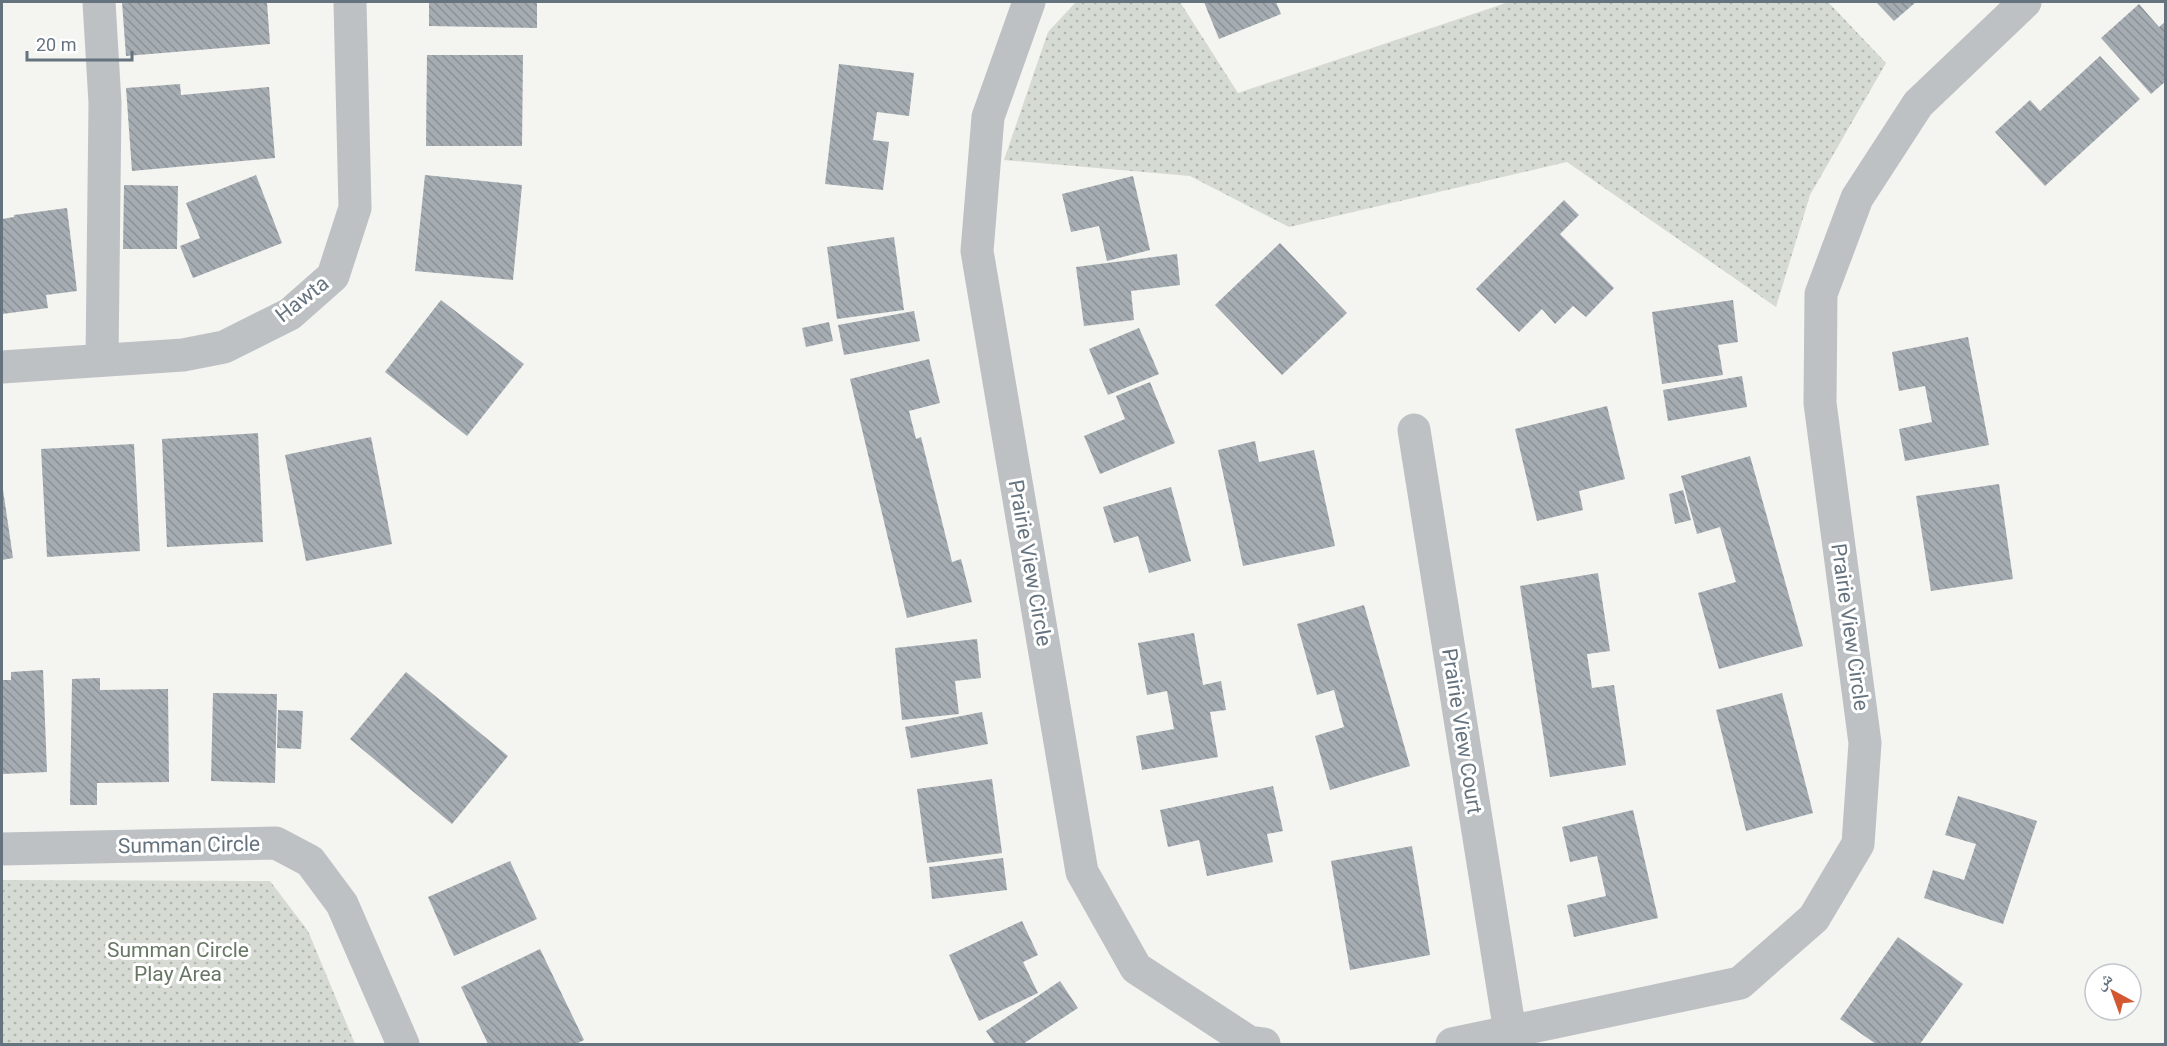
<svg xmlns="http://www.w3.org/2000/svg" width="2167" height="1046" font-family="Roboto,'Noto Naskh Arabic',sans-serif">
<defs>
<pattern id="park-dots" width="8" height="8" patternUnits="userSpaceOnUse" patternTransform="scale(1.5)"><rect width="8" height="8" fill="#d5dad2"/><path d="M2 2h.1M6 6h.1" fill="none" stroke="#b0b5b0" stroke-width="1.8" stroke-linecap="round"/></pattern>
<pattern id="building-back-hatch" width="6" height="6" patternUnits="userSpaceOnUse" patternTransform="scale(1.5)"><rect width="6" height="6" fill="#a6adb2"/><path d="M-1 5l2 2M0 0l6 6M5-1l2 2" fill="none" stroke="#8b9196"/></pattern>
</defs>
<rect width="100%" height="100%" fill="#f4f4f0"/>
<!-- park -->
<g fill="url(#park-dots)">
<polygon points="1076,2 1180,2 1238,93 1509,2 1828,2 1886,63 1810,195 1776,307 1567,162 1289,227 1190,176 1004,160 1048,32"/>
<polygon points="2,880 270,881 308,931 355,1044 2,1044"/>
</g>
<!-- building -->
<g fill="url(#building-back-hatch)">
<polygon points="122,2 267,2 270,44 126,56"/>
<polygon points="429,2 537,2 537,28 429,26"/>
<polygon points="1204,2 1276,2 1281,14 1219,39"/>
<polygon points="1876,2 1916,2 1894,21"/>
<polygon points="2139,4 2159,27 2166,21 2166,81 2151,94 2101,38"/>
<polygon points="427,55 523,55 522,146 426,146"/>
<polygon points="2100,56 2140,99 2045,186 1995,132 2030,100 2040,111"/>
<polygon points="839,64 914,73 909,116 877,112 873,140 889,142 883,190 825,184"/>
<polygon points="180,84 181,95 269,87 275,158 132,171 126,88"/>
<polygon points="256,175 282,243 193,278 180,246 200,238 186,203"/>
<polygon points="425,175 522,185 513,280 415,271"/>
<polygon points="1133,176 1150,250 1107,261 1099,226 1071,232 1062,194"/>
<polygon points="124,185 178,186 177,249 123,249"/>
<polygon points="1564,200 1579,215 1560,234 1614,288 1586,317 1573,306 1555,324 1542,309 1519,332 1476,289"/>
<polygon points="67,208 77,291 46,295 48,308 2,314 2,219 14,217 14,215"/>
<polygon points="894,237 904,310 837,319 827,247"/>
<polygon points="1280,243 1347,313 1282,375 1215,305"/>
<polygon points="1177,254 1180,285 1131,291 1134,320 1084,326 1076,267"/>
<polygon points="441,300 524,364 467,436 385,372"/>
<polygon points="1733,300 1738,342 1718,345 1723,375 1662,384 1652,312"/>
<polygon points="914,311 920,341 844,355 838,325"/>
<polygon points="829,322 833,341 806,347 802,328"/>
<polygon points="1139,328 1159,374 1108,395 1089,349"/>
<polygon points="1968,337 1989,445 1905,461 1899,429 1932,422 1925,386 1899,391 1892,352"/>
<polygon points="929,359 940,403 909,411 916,439 921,437 952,562 961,559 972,602 907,618 850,379"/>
<polygon points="1742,376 1747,407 1668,421 1663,390"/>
<polygon points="1150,382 1175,443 1100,474 1084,436 1125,419 1116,396"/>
<polygon points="1607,406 1625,479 1579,491 1583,510 1537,521 1515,429"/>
<polygon points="258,433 263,542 167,547 162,439"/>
<polygon points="371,437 392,544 306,561 285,455"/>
<polygon points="1255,441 1259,462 1314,450 1335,546 1243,566 1218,450"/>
<polygon points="134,444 140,551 47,557 41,449"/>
<polygon points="1750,456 1803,646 1719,669 1698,593 1736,582 1720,527 1697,534 1681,476"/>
<polygon points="2,483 13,558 2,560"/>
<polygon points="1999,484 2013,579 1931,591 1916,496"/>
<polygon points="1171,487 1191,561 1149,573 1138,536 1114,543 1103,507"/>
<polygon points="1683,490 1691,520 1675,524 1669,494"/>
<polygon points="1598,573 1610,651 1587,654 1592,688 1614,685 1626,765 1550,777 1520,586"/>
<polygon points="1364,605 1410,766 1330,790 1315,736 1344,727 1334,690 1317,695 1297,624"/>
<polygon points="1194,633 1203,685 1221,681 1226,710 1210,712 1218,757 1142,770 1136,736 1174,729 1167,691 1147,695 1138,643"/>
<polygon points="977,639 981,678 955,681 959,714 902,720 895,648"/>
<polygon points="43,670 47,772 2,774 2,680 11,680 11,672"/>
<polygon points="406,672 508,756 452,824 350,739"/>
<polygon points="100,678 100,690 168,689 169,782 97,783 97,805 70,805 72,679"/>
<polygon points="213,693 277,694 275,783 211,781"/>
<polygon points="1782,693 1813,813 1746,831 1716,710"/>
<polygon points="278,710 303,711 301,749 277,748"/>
<polygon points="982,712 988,744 911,758 905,727"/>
<polygon points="992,779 1002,853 927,863 917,789"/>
<polygon points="1273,786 1283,831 1267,834 1273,862 1207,876 1199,840 1168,847 1160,810"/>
<polygon points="1958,796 2037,821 2003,924 1924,898 1933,870 1964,880 1976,844 1945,835"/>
<polygon points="1633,810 1658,918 1574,937 1567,905 1606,896 1597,856 1570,862 1562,827"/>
<polygon points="1412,846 1430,955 1350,970 1331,861"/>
<polygon points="1003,858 1007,890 932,899 929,867"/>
<polygon points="510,861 537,919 454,956 428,897"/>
<polygon points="1022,921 1038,955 1023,962 1038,993 979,1021 949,955"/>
<polygon points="1898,937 1963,984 1920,1044 1876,1044 1840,1019"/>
<polygon points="540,949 584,1040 576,1044 488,1044 461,987"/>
<polygon points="1060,981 1078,1008 1023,1044 995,1044 986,1031"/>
</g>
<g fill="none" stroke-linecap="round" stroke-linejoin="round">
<!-- minor -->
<g stroke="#bdc1c4" stroke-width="33">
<polyline points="99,2 105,103 102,360"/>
<polyline points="1029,2 988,117 977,251 1082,872 1136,968 1249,1042 1264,1044"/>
<polyline points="2,367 183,355 224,347 290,314 333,276 355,208 350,2"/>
<polyline points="1414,430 1510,1032"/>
<polyline points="2,849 276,843 310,861 342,904 403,1044"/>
<polyline points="1452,1044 1740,983 1814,918 1858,844 1865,743 1820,403 1821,294 1857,198 1918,104 2025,2"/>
</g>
</g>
<g text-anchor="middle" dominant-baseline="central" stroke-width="6" stroke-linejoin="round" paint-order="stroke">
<!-- street labels -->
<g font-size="21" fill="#65737f" stroke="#fff">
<text transform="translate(302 299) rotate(-38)">Hawta</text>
<text transform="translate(1030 563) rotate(80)">Prairie View Circle</text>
<text transform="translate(1850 627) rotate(82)">Prairie View Circle</text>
<text transform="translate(1462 731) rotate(81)">Prairie View Court</text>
<text transform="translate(189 845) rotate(-1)">Summan Circle</text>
</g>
<!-- park labels -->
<g font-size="21" fill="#677764" stroke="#fff">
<text x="178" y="950">Summan Circle<tspan x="178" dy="24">Play Area</tspan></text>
</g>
</g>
<!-- border -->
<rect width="2167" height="1046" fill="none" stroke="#65737f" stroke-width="6"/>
<!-- north arrow -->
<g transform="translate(2113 992) rotate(319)"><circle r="28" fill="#ffffff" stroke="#c1c7cc" stroke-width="1.5"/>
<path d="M0-4.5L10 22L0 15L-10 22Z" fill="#d35831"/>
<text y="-9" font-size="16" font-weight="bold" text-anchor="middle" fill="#65737f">ش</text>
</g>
<!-- scale -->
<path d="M27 51v9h105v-9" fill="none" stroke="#65737f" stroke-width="3"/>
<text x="36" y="51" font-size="18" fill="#65737f" stroke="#ffffff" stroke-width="4.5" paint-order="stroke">20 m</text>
</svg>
